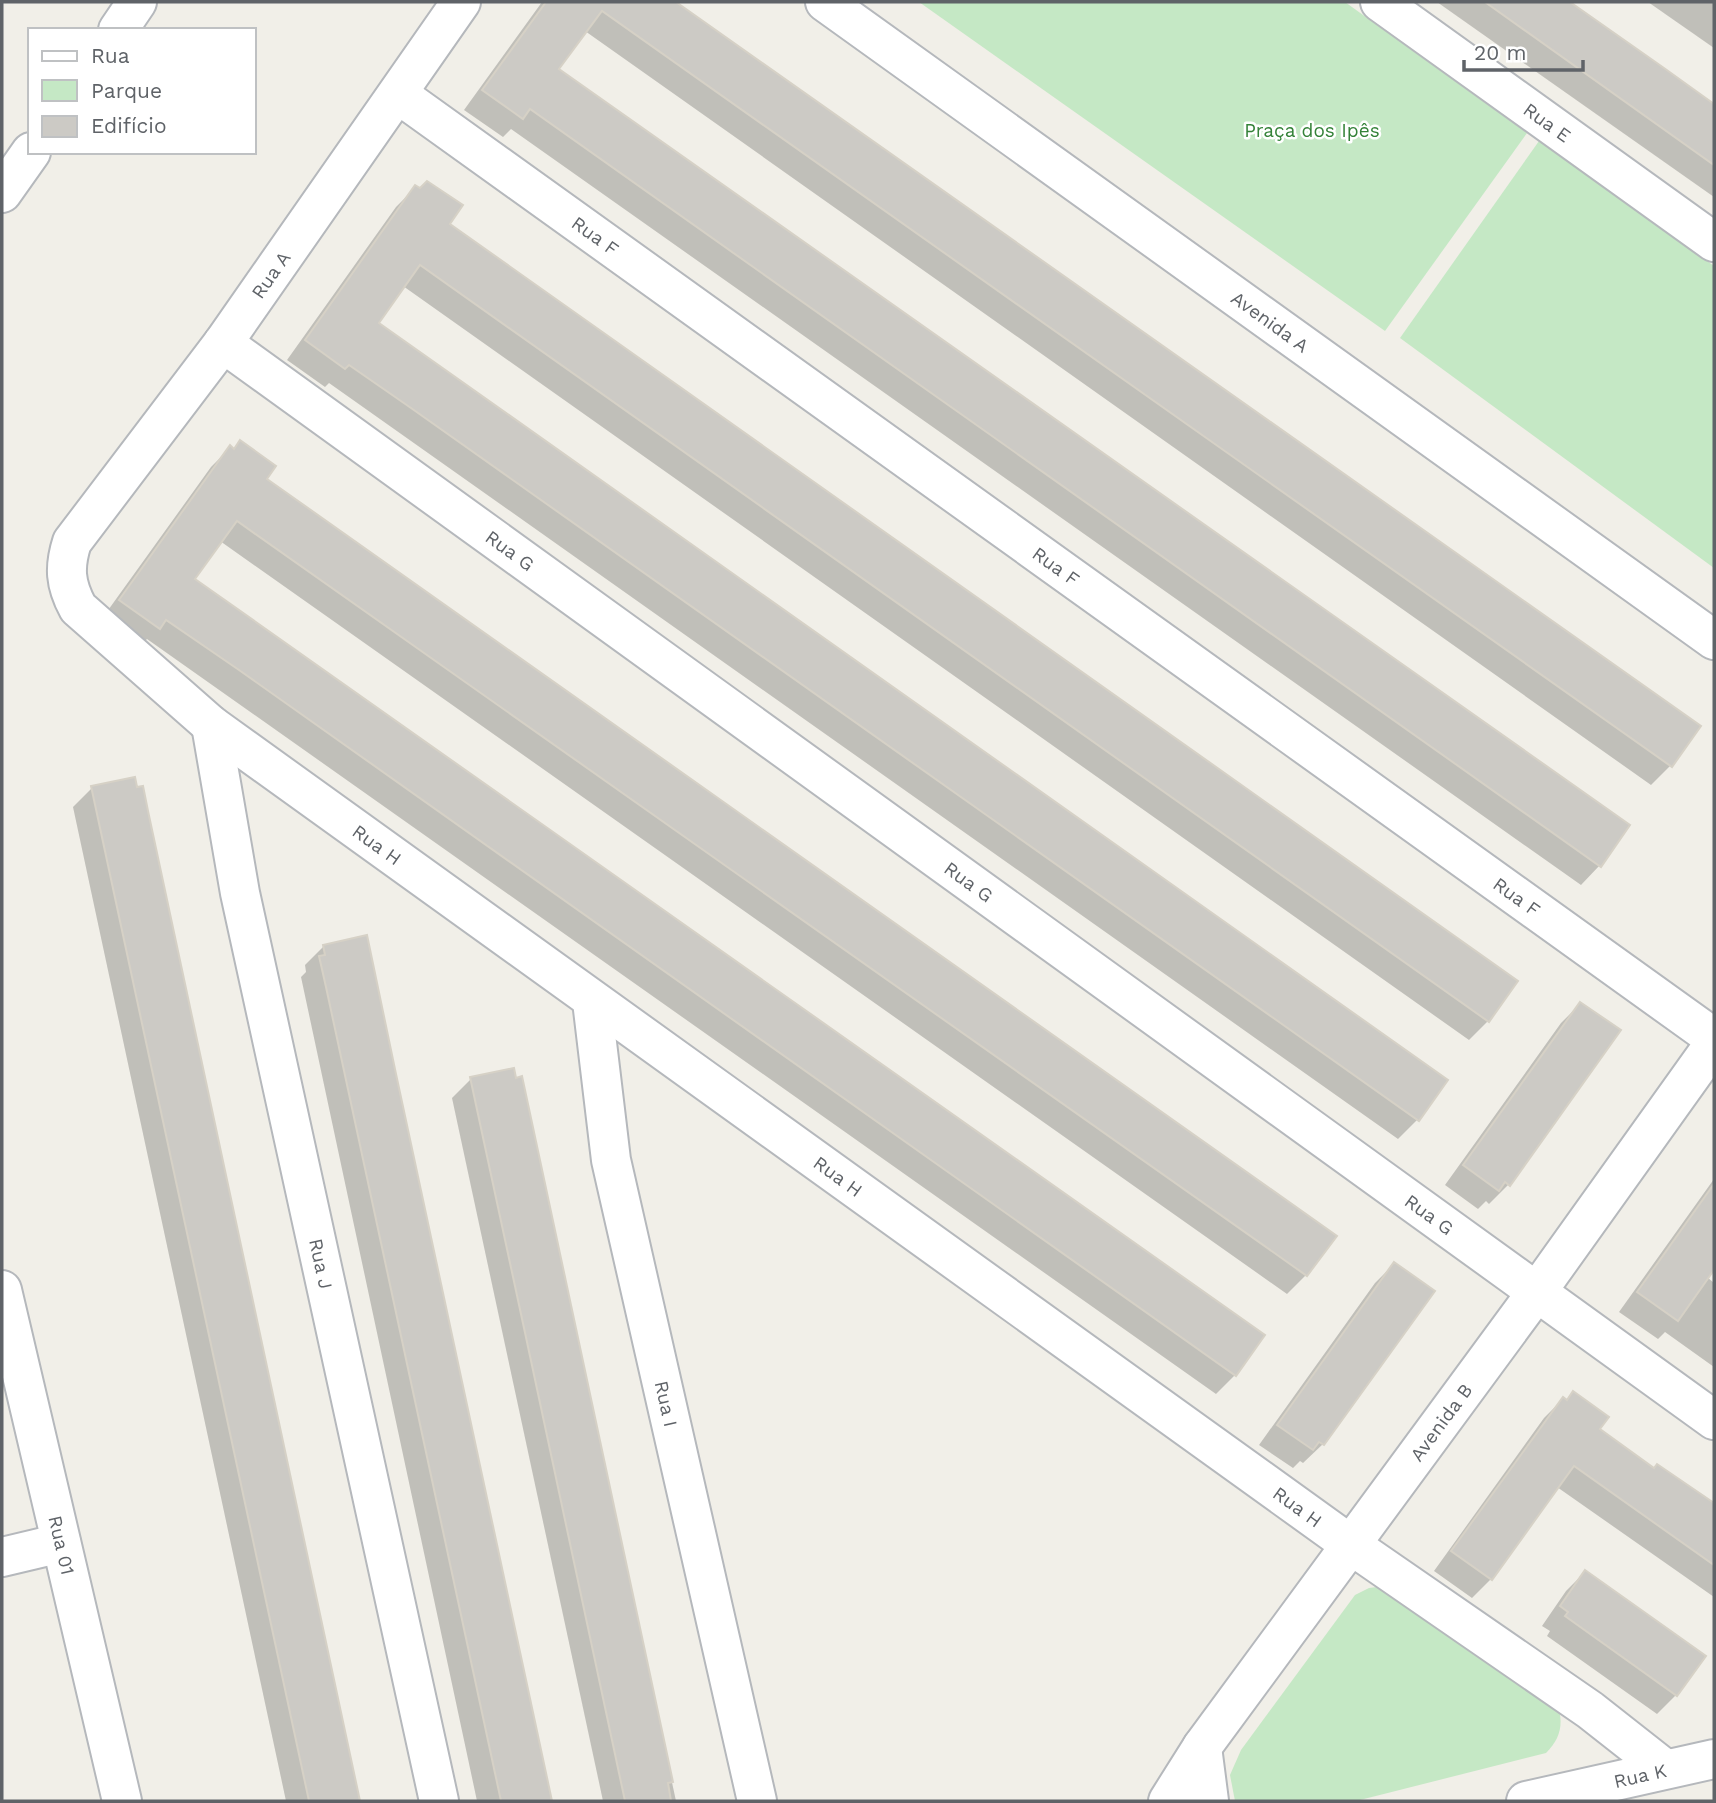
<svg xmlns="http://www.w3.org/2000/svg" width="1716" height="1803" font-family="'Work Sans',sans-serif">
<rect width="100%" height="100%" fill="#f1efe8"/>
<!-- green -->
<g fill="#c5e8c5">
<polygon points="919,2 1345,2 1527,133 1385,331"/>
<polygon points="1539,141 1714,266 1714,568 1400,338"/>
<path d="M1385,1586L1557,1703C1564,1723 1561,1738 1546,1753L1356,1801H1235L1230,1775L1241,1750L1355,1595L1369,1588Z"/>
</g>
<!-- shadow -->
<g fill="#0003">
<polygon points="542,2 672,2 1698,727 1670,766 1651,785 585,31 557,70 1600,865 1581,885 511,129 503,137 464,110"/>
<polygon points="1437,2 1567,2 1714,106 1714,197"/>
<polygon points="1648,2 1714,2 1714,48"/>
<polygon points="416,187 447,224 1488,1021 1469,1040 403,286 376,324 1417,1120 1398,1139 329,383 325,387 287,360 396,207"/>
<polygon points="241,442 264,480 1306,1275 1287,1294 220,541 193,579 1235,1375 1216,1394 147,639 139,647 101,620 211,467 230,448 233,450"/>
<polygon points="92,788 147,811 359,1801 286,1801 73,807"/>
<polygon points="365,937 550,1801 477,1801 301,977 306,972 305,965 324,946"/>
<polygon points="1580,1004 1618,1031 1508,1185 1489,1204 1486,1201 1478,1209 1445,1185 1561,1023"/>
<polygon points="521,1078 676,1801 603,1801 452,1098 471,1079"/>
<polygon points="1714,1179 1714,1267 1707,1277 1714,1283 1714,1367 1665,1332 1658,1339 1619,1312"/>
<polygon points="1394,1264 1323,1444 1303,1463 1300,1461 1293,1468 1259,1445 1375,1283"/>
<polygon points="1563,1399 1598,1430 1653,1470 1657,1466 1714,1506 1714,1597 1557,1487 1491,1579 1472,1598 1434,1571 1544,1418"/>
<polygon points="1585,1572 1676,1695 1657,1714 1547,1636 1550,1631 1542,1626 1566,1591"/>
</g>
<!-- building -->
<g fill="#cccac5" stroke="#d6d1c6" stroke-width="2">
<polygon points="546,2 676,2 1701,726 1672,767 602,11 559,69 1630,825 1601,867 530,109 523,119 482,90"/>
<polygon points="1485,2 1570,2 1664,68 1714,104 1714,165"/>
<polygon points="427,181 463,205 450,224 1518,981 1489,1022 420,265 379,323 1448,1080 1419,1121 411,408 349,365 345,369 305,340 415,185 420,188"/>
<polygon points="240,440 276,466 267,479 1337,1236 1307,1276 237,521 195,579 1265,1335 1236,1376 239,670 166,620 160,629 119,600 230,445 234,449"/>
<polygon points="135,777 137,787 143,786 148,811 360,1801 309,1801 91,786"/>
<polygon points="367,935 396,1074 552,1801 501,1801 326,987 319,956 325,955 323,945"/>
<polygon points="1580,1002 1621,1030 1510,1186 1505,1182 1499,1191 1463,1165"/>
<polygon points="514,1068 516,1078 522,1076 673,1782 668,1783 671,1801 625,1801 524,1328 470,1077"/>
<polygon points="1714,1184 1714,1270 1678,1321 1637,1292"/>
<polygon points="1394,1262 1435,1291 1324,1445 1319,1442 1313,1450 1277,1425"/>
<polygon points="1573,1391 1609,1417 1600,1429 1654,1468 1657,1464 1714,1503 1714,1565 1574,1466 1492,1580 1451,1551 1563,1397 1567,1400"/>
<polygon points="1585,1570 1706,1656 1677,1696 1565,1616 1568,1612 1560,1606"/>
</g>
<g fill="none" stroke-linecap="round" stroke-linejoin="round">
<!-- minor casing -->
<g stroke="#b5b8bc" stroke-width="42">
<g id="minor">
<path id="s1" d="M461,2L223,343L72,542C64,567 65,584 78,608L211,725L1351,1545L1590,1710L1665,1769"/>
<path id="s2" d="M825,2L1714,640"/>
<path id="s3" d="M1380,2L1714,242"/>
<polyline points="118,30 137,2"/>
<path id="s4" d="M398,94L1714,1038"/>
<polyline points="2,193 31,152"/>
<path id="s5" d="M223,343L1714,1420"/>
<path id="s6" d="M211,725L240,893L439,1801"/>
<path id="s7" d="M592,1001L611,1160L757,1801"/>
<path id="s8" d="M2,1290L122,1801"/>
<polyline points="2,1557 61,1543"/>
<polyline points="1202,1747 1209,1801"/>
<path id="s9" d="M1168,1801L1202,1747L1536,1293L1714,1044"/>
<path id="s10" d="M1526,1801L1714,1759"/>
</g>
</g>
<!-- minor -->
<use href="#minor" stroke="#fff" stroke-width="38"/>
</g>
<g text-anchor="middle" dominant-baseline="central" stroke-width="5" stroke-linejoin="round" paint-order="stroke">
<!-- street labels -->
<g font-size="19" fill="#5f6368" stroke="#fff">
<text stroke="none"><textPath href="#s3" startOffset="206">Rua E</textPath></text>
<text stroke="none"><textPath href="#s4" startOffset="243">Rua F</textPath></text>
<text transform="translate(271 275) rotate(-55)">Rua A</text>
<text stroke="none"><textPath href="#s2" startOffset="548">Avenida A</textPath></text>
<text stroke="none"><textPath href="#s5" startOffset="354">Rua G</textPath></text>
<text stroke="none"><textPath href="#s4" startOffset="810">Rua F</textPath></text>
<text stroke="none"><textPath href="#s1" startOffset="1116">Rua H</textPath></text>
<text stroke="none"><textPath href="#s5" startOffset="920">Rua G</textPath></text>
<text stroke="none"><textPath href="#s4" startOffset="1377">Rua F</textPath></text>
<text stroke="none"><textPath href="#s1" startOffset="1684">Rua H</textPath></text>
<text stroke="none"><textPath href="#s5" startOffset="1488">Rua G</textPath></text>
<text stroke="none"><textPath href="#s6" startOffset="550">Rua J</textPath></text>
<text stroke="none"><textPath href="#s7" startOffset="410">Rua I</textPath></text>
<text stroke="none"><textPath href="#s9" startOffset="467">Avenida B</textPath></text>
<text stroke="none"><textPath href="#s1" startOffset="2250">Rua H</textPath></text>
<text stroke="none"><textPath href="#s8" startOffset="262">Rua 01</textPath></text>
<text stroke="none"><textPath href="#s10" startOffset="117">Rua K</textPath></text>
</g>
<!-- park labels -->
<g font-size="19" fill="#348238" stroke="#fff">
<text x="1312" y="130">Praça dos Ipês</text>
</g>
</g>
<!-- border -->
<rect width="1716" height="1803" fill="none" stroke="#5f6368" stroke-width="7"/>
<!-- legend -->
<rect x="28" y="28" width="228" height="126" fill="#ffffff" stroke="#bfc1c3" stroke-width="2"/>
<rect x="42" y="51" width="35" height="10" fill="#ffffff" stroke="#bfc1c3" stroke-width="2"/>
<text x="91" y="63" font-size="21" fill="#5f6368">Rua</text>
<rect x="42" y="80" width="35" height="21" fill="#c5e8c5" stroke="#bfc1c3" stroke-width="2"/>
<text x="91" y="98" font-size="21" fill="#5f6368">Parque</text>
<rect x="42" y="116" width="35" height="21" fill="#cccac5" stroke="#bfc1c3" stroke-width="2"/>
<text x="91" y="133" font-size="21" fill="#5f6368">Edifício</text>
<!-- scale -->
<path d="M1464 60v10h119v-10" fill="none" stroke="#5f6368" stroke-width="3.5"/>
<text x="1474" y="60" font-size="21" fill="#5f6368" stroke="#ffffff" stroke-width="5" paint-order="stroke">20 m</text>
</svg>
